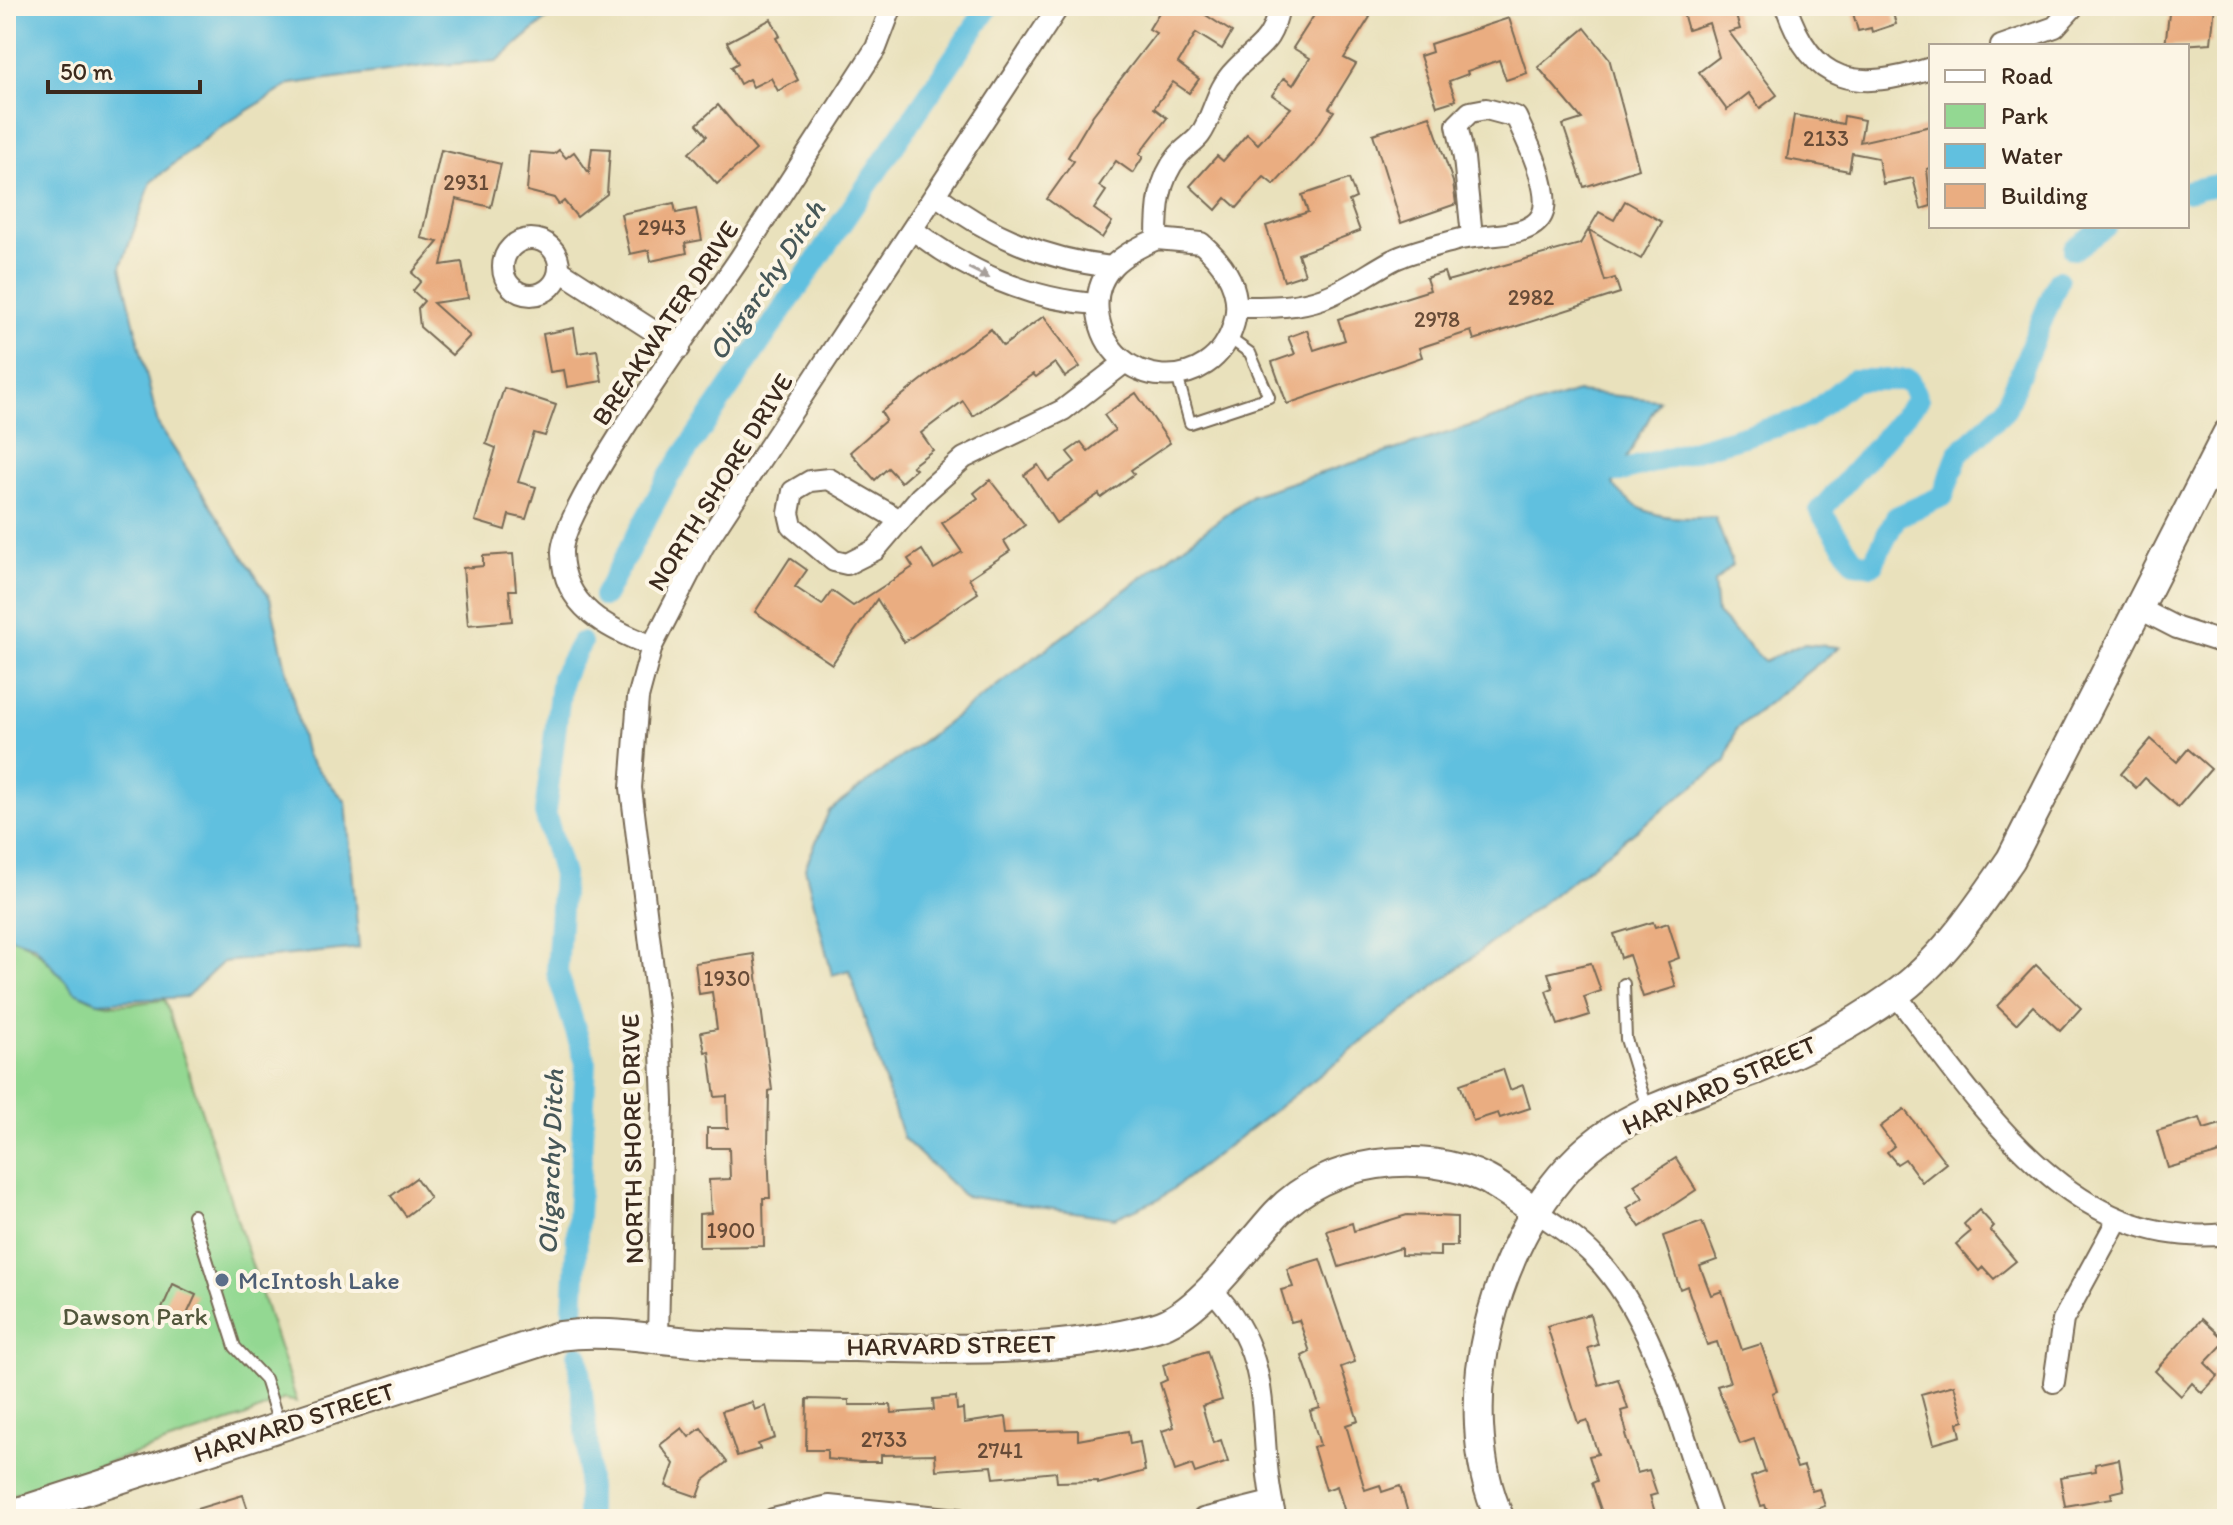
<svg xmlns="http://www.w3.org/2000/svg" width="2233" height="1525" font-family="Itim,sans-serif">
<rect width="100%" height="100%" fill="#fcf5e5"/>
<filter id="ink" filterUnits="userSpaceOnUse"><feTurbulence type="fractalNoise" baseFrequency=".0125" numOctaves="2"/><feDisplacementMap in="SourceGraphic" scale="16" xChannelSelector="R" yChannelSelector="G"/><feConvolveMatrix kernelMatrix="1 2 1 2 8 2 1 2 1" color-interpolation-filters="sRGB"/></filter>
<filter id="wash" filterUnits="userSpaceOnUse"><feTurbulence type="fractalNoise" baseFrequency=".006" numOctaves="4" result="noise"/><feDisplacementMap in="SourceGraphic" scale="32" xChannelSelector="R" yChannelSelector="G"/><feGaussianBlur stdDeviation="1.8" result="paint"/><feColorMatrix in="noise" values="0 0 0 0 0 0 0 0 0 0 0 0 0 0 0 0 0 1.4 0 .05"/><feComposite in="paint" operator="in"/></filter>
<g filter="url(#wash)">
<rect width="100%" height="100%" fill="#e9e1bc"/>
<!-- green -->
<path fill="#93d892" stroke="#678158" stroke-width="2" d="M6,936C54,948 56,988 95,1001C116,1008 144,1002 165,1000L297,1402L284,1399L244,1417L6,1497Z"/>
<!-- water -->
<g fill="#61c0df" stroke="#4e757e" stroke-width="2">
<polygon points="6,6 562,6 497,61 424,66 291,84 219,128 151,182 121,267 158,424 270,598 306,756 346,802 359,948 223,962 186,997 98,1002 75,992 34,945 6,936"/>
<path d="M1577,392L1659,400L1613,484C1637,519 1676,520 1715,517L1733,565L1714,582L1717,614L1764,661L1803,644L1839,647L1736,729L1726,761L1161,1198L1115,1218L964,1196L903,1138L849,970L832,975L805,868L829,811L1252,495Z"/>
</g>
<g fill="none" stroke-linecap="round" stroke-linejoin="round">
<!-- canal -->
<g stroke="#61c0df" stroke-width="22">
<polyline points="2187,191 2227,183"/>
<polyline points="2074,249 2106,226"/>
<polyline points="1619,472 1806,418 1853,380 1909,380 1918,400 1820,511 1855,562 1872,565 1896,517 1943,496 1958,454 2005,410 2058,281"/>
<polyline points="604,596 668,478 989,6"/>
<polyline points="573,1313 586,1063 557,972 563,875 545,813 562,677 581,643"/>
<polyline points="578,1355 588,1449 588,1519"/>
</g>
</g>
<g id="blocks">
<!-- building -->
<g fill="#eaad81">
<polygon points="1163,6 1205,6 1201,12 1232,32 1222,49 1196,33 1178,63 1199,79 1189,93 1173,82 1154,108 1167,118 1139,154 1143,157 1133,173 1116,161 1099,186 1106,191 1094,209 1112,222 1102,238 1047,199 1074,161 1068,157 1093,115 1156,33 1149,29"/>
<polygon points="1320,6 1352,6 1370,17 1344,58 1356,64 1329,108 1334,111 1313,142 1274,185 1264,177 1237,208 1226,198 1216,210 1190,186 1217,156 1223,161 1247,134 1258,144 1291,108 1272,95 1284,78 1293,85 1310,58 1293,48"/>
<polygon points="1681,6 1733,6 1740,29 1729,32 1777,95 1760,108 1749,93 1727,110 1699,72 1719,57 1709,23 1688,30"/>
<polygon points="1851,6 1891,6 1896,24 1872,32 1871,28 1858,31"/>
<polygon points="2170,6 2215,6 2211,43 2165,46"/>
<polygon points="1509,18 1527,73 1506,80 1499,60 1467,71 1468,74 1449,81 1456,100 1437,106 1420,56 1432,52 1430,44"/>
<polygon points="771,19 780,36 776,38 798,80 778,91 771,78 753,87 749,79 740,84 731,67 738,63 727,42"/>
<polygon points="1585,28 1609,58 1639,169 1584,187 1563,125 1582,119 1538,67"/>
<polygon points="718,105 756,150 717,184 689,153 707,136 697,124"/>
<polygon points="1794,115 1843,124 1844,116 1864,120 1860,142 1931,126 1931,168 1927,169 1931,206 1921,209 1913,178 1883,184 1878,158 1852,153 1849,171 1787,159"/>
<polygon points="1430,116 1453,182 1456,204 1401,223 1373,134"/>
<polygon points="592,148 610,149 607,194 577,217 564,201 559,205 554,198 527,191 530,152 554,154 559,150 566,158 574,152 589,173"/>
<polygon points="441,150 501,164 491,207 456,199 441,265 462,262 468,298 433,303 470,336 452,355 420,327 418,308 424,301 413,291 421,281 412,273 438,242 421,238"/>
<polygon points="1349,179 1356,198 1349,201 1360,231 1298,254 1305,274 1284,281 1266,226 1308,212 1302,195"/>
<polygon points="1625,201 1662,222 1641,259 1589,230 1605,281 1615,278 1620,293 1474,340 1471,331 1419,348 1422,357 1287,404 1272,362 1295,354 1288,337 1307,330 1314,350 1345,340 1338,319 1430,290 1426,278 1444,272 1447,281 1580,244 1599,212 1614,220"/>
<polygon points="674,203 676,213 696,209 702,240 685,243 687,253 651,261 649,250 630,254 621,214"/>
<polygon points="1044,316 1080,367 1065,377 1055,363 1036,377 1033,374 973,416 963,401 921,433 933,450 912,466 916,469 901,482 888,468 875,480 850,452 886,420 881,412 951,357 991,329 1003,346"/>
<polygon points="574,328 578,353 597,350 602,381 567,387 564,370 550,372 543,334"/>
<polygon points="504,388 556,405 545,436 534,433 518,482 536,487 526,519 509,515 505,530 475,521 496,448 486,444"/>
<polygon points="1136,393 1170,443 1131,470 1134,474 1101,498 1099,494 1056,523 1024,475 1038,465 1048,481 1075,462 1067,452 1081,442 1088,451 1115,430 1104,415"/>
<polygon points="990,480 1025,525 1004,541 1010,551 969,578 978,593 904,642 877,599 832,664 755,612 790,558 807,570 795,587 822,605 832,591 853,606 913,567 908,559 922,550 934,569 962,552 942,523 978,498 974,493"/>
<polygon points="513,554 516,590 509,590 512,621 468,625 463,568 483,566 483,556"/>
<polygon points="2151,739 2177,762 2188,749 2211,769 2178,807 2145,778 2136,788 2121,774"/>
<polygon points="1653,922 1655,927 1668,923 1679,958 1668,962 1676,987 1643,997 1629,955 1621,958 1614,934"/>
<polygon points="754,954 772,1090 769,1091 768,1147 770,1198 763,1198 764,1246 699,1247 699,1214 711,1213 709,1180 730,1179 729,1148 707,1148 707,1128 728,1128 727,1096 715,1097 709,1051 705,1052 701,1032 717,1029 712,992 699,994 695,963"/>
<polygon points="1591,963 1601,991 1584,997 1590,1015 1558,1025 1546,991 1553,988 1548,973"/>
<polygon points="2036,965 2081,1008 2060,1031 2033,1006 2016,1024 1997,1006"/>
<polygon points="1503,1069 1510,1090 1523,1085 1530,1108 1500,1118 1498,1113 1473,1121 1460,1084"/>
<polygon points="1904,1109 1946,1163 1922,1182 1905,1159 1897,1164 1887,1152 1894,1146 1880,1127"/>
<polygon points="2200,1118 2204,1129 2221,1124 2227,1151 2168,1168 2157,1131"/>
<polygon points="1676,1158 1696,1190 1640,1227 1627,1208 1643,1198 1634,1185"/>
<polygon points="416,1178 430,1198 406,1216 391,1196"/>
<polygon points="1979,1210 1994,1226 1990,1230 2016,1261 1994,1279 1983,1267 1979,1271 1956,1244 1970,1232 1964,1224"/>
<polygon points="1407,1215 1457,1217 1457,1246 1440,1246 1440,1256 1401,1255 1401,1248 1339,1267 1327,1231 1352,1223 1354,1231"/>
<polygon points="1702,1222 1717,1260 1700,1266 1711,1295 1722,1291 1742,1350 1761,1344 1777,1391 1772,1393 1797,1468 1804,1466 1812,1491 1819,1489 1825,1506 1788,1519 1770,1519 1765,1505 1761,1506 1751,1477 1765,1472 1754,1439 1740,1444 1717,1386 1730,1382 1717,1342 1707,1345 1687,1286 1680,1289 1663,1236"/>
<polygon points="1320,1259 1355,1362 1341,1367 1358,1421 1346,1425 1365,1490 1380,1485 1382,1492 1400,1486 1408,1513 1388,1519 1347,1519 1337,1486 1326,1490 1313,1447 1320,1445 1310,1411 1320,1408 1302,1356 1310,1352 1299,1320 1291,1322 1281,1290 1293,1287 1287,1269"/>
<polygon points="173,1284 196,1295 183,1323 160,1313"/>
<polygon points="1590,1314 1598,1345 1588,1348 1599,1385 1618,1379 1628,1409 1621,1411 1627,1433 1625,1434 1637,1473 1649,1470 1657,1494 1650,1496 1657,1519 1604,1519 1592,1483 1597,1481 1589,1456 1598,1454 1587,1420 1578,1423 1547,1326"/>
<polygon points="2202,1319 2226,1341 2205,1363 2218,1376 2202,1393 2192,1383 2181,1396 2155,1371"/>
<polygon points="1207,1351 1222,1400 1202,1406 1213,1443 1221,1440 1228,1462 1195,1473 1192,1465 1175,1471 1162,1431 1174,1427 1160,1383 1167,1380 1163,1365"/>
<polygon points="1954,1385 1964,1421 1958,1423 1961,1436 1934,1444 1921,1394"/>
<polygon points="956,1397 957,1410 963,1409 964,1423 1006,1417 1008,1432 1078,1430 1078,1440 1128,1431 1130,1444 1140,1442 1145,1471 1098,1484 1098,1481 1057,1482 1056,1472 994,1478 992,1466 936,1470 935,1454 881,1455 881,1462 860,1462 827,1459 827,1450 806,1450 807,1399 849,1400 849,1405 891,1405 892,1413 934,1410 933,1399"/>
<polygon points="752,1402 755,1410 766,1406 775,1438 758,1444 760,1449 737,1456 722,1411"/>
<polygon points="682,1428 689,1437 701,1428 727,1462 704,1480 698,1497 666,1486 674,1464 660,1445"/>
<polygon points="2119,1459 2124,1490 2111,1493 2112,1498 2065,1506 2060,1477 2096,1471 2095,1464"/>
<polygon points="243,1495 251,1519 177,1519 177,1515"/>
</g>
</g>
</g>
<g filter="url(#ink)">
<use href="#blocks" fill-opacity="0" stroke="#786a55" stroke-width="2"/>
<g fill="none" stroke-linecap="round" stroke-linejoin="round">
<!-- lane casing -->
<g stroke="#786a55" stroke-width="14">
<g id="lane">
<polyline points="1177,375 1190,423 1269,397 1250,353 1229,338"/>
<polyline points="1624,984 1626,1039 1648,1111"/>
<polyline points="193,1215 235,1347 265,1379 279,1424"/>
</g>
</g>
<!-- street casing -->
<g stroke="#786a55" stroke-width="24">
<g id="street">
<path d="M1786,6C1813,87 1857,91 1931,68"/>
<polyline points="2001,46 2055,27 2074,6"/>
<path d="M936,195C990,236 1044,259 1111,267"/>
<path d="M913,230C969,272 1027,299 1097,304"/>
<path d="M1157,239L1201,243C1225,264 1243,291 1234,323C1214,398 1108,391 1098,313C1093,271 1124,253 1157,239Z"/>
<path d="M1157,239C1157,210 1158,180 1178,156C1184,148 1194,143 1200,135C1214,116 1215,90 1235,70C1259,45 1272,45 1279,6"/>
<circle cx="531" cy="267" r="28"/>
<polyline points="559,270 680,348"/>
<path d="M1239,307C1267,307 1296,308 1323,298C1347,290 1370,272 1393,260C1412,251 1436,246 1457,240C1480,233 1530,240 1542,215C1553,192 1526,138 1516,117L1486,109L1470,112L1457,125L1464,158L1472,236"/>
<polyline points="898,519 829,479 810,481 793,491 789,513 792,526 834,561 847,564 875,550 920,497 964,458 1063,410 1124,363"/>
<polyline points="2140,609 2177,628 2227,644"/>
<path d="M652,646C608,629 563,607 562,553C560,508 707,307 740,258C786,188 831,118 876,48L892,6"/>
<path d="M1896,995C1979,1103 2071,1252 2227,1234"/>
<path d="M1537,1212C1557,1226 1578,1239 1595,1257C1657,1321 1682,1436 1712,1519"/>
<path d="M1212,1290C1282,1363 1253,1431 1276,1519"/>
<polyline points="658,1338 663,1102 660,1026 631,788 638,698 652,646 703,547 1059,6"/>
<polyline points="2054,1382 2063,1320 2118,1219"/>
<polyline points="773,1519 829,1506 959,1519"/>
<polyline points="1203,1519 1271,1502"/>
</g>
</g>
<!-- secondary casing -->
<g stroke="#786a55" stroke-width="32">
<g id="secondary">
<path d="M6,1516L559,1336C609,1329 654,1340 703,1343C754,1346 804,1346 855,1347C955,1350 1058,1353 1156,1327C1199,1316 1247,1245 1277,1213C1327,1160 1422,1147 1486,1179C1503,1188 1520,1201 1537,1212"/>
<path d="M1500,1519C1474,1463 1474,1388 1488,1329C1505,1259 1541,1183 1600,1139C1648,1104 1706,1090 1760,1068C1807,1049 1852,1025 1893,996C1942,962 1978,907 2011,859L2227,434"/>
</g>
</g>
<!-- lane -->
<use href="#lane" stroke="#fff" stroke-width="10"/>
<!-- street -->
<use href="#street" stroke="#fff" stroke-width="20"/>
<!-- secondary -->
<use href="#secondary" stroke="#fff" stroke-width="28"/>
</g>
<!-- one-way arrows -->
<defs><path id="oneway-solid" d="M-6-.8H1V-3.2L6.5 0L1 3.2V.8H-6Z" transform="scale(2)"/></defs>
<use fill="#a79f9a" href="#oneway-solid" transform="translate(979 273) rotate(27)"/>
</g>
<!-- markers -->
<circle fill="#5c6f8a" stroke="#fcf5e5" stroke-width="3" cx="222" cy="1280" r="8"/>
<g text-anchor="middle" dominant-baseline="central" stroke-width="8" stroke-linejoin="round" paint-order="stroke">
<!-- number labels -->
<g font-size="22" fill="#674b37">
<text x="1826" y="138">2133</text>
<text x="466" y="182">2931</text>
<text x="662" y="227">2943</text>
<text x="1531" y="297">2982</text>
<text x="1437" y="319">2978</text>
<text x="727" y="978">1930</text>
<text x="731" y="1230">1900</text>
<text x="884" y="1439">2733</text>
<text x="1000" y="1450">2741</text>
</g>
<!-- street labels -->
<g font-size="26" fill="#3b2a1e" stroke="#fcf5e5">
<text transform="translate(665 323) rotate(-56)">BREAKWATER DRIVE</text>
<text transform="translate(720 482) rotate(-58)">NORTH SHORE DRIVE</text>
<text transform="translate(1719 1085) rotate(-24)">HARVARD STREET</text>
<text transform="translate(632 1139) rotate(-91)">NORTH SHORE DRIVE</text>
<text transform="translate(951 1345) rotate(-1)">HARVARD STREET</text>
<text transform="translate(294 1422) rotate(-18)">HARVARD STREET</text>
</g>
<!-- service labels -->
<g font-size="26" fill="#4e5e75" stroke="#fcf5e5" text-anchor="start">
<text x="238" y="1280">McIntosh Lake</text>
</g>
<!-- park labels -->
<g font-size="26" fill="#51563b" stroke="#fcf5e5">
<text x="135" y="1316">Dawson Park</text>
</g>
<!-- water labels -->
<g font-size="28" font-style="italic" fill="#465758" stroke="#fcf5e5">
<text transform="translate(766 280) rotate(-56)">Oligarchy Ditch</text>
<text transform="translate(550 1162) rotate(-88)">Oligarchy Ditch</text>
</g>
</g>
<!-- margin -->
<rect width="2233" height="1525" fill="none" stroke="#fcf5e5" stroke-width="32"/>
<!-- legend -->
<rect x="1929" y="44" width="260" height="184" fill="#fcf5e5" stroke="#afa495" stroke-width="2"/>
<rect x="1945" y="70" width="40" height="12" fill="#ffffff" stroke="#afa495" stroke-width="2"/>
<text x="2001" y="84" font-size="24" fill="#3b2a1e">Road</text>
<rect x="1945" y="104" width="40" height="24" fill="#93d892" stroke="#afa495" stroke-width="2"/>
<text x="2001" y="124" font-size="24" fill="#3b2a1e">Park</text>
<rect x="1945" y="144" width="40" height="24" fill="#61c0df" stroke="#afa495" stroke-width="2"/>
<text x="2001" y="164" font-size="24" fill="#3b2a1e">Water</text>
<rect x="1945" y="184" width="40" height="24" fill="#eaad81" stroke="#afa495" stroke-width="2"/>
<text x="2001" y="204" font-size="24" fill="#3b2a1e">Building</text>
<!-- scale -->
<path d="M48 80v12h152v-12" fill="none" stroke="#3b2a1e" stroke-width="4"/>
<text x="60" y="80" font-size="24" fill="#3b2a1e" stroke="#fcf5e5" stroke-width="6" paint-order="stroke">50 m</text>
</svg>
